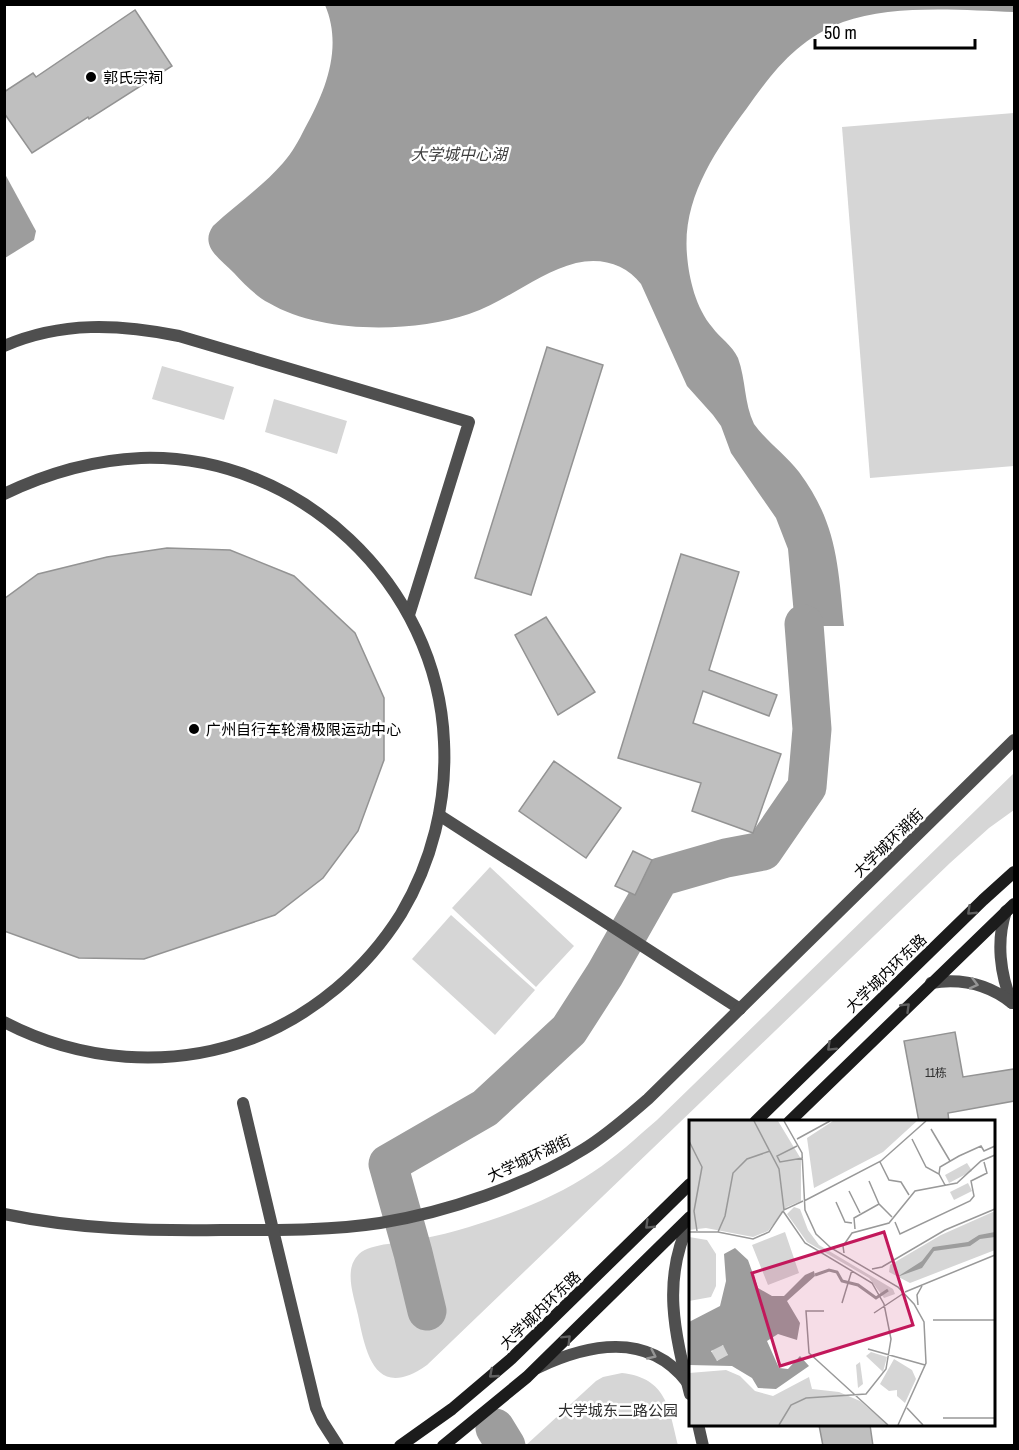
<svg xmlns="http://www.w3.org/2000/svg" width="1019" height="1450" font-family="'Archivo Narrow','Noto Sans SC',sans-serif">
<rect width="100%" height="100%" fill="#fff"/>
<!-- green -->
<g fill="#d6d6d6">
<polygon points="1014,113 1014,466 870,478 842,127"/>
<polygon points="162,366 234,387 224,420 152,399"/>
<polygon points="274,399 347,421 337,454 265,432"/>
<path d="M1014,773V810L989,828L950,863L427,1365C376,1401 366,1355 358,1315C355,1301 349,1285 351,1270C352,1264 354,1259 359,1254C371,1243 404,1243 420,1239C437,1236 453,1232 469,1227C511,1214 557,1197 593,1172C616,1157 636,1138 657,1120Z"/>
<polygon points="490,867 574,946 536,987 452,908"/>
<polygon points="451,915 535,990 495,1035 412,959"/>
<path d="M622,1373C667,1378 669,1409 678,1445L525,1446L596,1381L603,1377Z"/>
</g>
<!-- water -->
<g fill="#9d9d9d">
<path d="M325,5H1014V12C963,10 892,4 843,22C798,39 774,70 747,108C715,151 682,199 687,255C689,279 696,308 712,327C720,338 732,345 738,358C746,380 744,403 754,424C767,442 785,454 799,472C837,523 838,565 844,626H795L788,549L776,518L731,453L721,426L713,415L687,386L641,284C626,264 601,257 576,263C538,273 507,301 469,314C413,333 321,334 269,303C256,296 244,284 234,273C220,259 199,246 213,226C236,205 263,186 283,163C292,153 299,140 305,128C326,90 343,47 325,5Z"/>
<polygon points="5,174 36,231 34,240 5,258"/>
</g>
<g fill="none" stroke-linecap="round" stroke-linejoin="round">
<!-- river -->
<g stroke="#9d9d9d" stroke-width="39">
<polyline points="427,1311 413,1253 388,1164 485,1108 569,1030 605,974 660,877 726,858 763,851 807,787 812,729 804,624"/>
<polyline points="495,1428 506,1446"/>
</g>
</g>
<!-- building -->
<g fill="#bfbfbf" stroke="#939393" stroke-width="1.5">
<polygon points="135,10 172,66 89,119 88,117 32,153 4,113 4,92 33,73 36,77"/>
<polygon points="547,347 603,365 531,595 475,578"/>
<polygon points="167,548 230,550 294,576 355,633 384,698 384,760 358,831 323,878 275,915 144,959 79,958 4,931 4,599 38,574 107,557"/>
<polygon points="681,554 739,572 709,670 777,695 769,716 703,691 693,723 781,754 753,833 692,811 701,783 618,758"/>
<polygon points="546,617 595,692 558,715 515,635"/>
<polygon points="554,761 621,808 586,858 519,811"/>
<polygon points="633,851 652,860 635,895 615,886"/>
<polygon points="955,1032 963,1077 1014,1069 1014,1101 948,1113 949,1122 919,1122 904,1041"/>
<polygon points="819,1425 870,1425 873,1446 823,1446"/>
</g>
<g fill="none" stroke-linecap="round" stroke-linejoin="round">
<!-- service -->
<g stroke="#4f4f4f" stroke-width="12">
<path d="M4,346C62,321 119,324 179,336L469,422L409,615"/>
<path d="M4,494C48,473 92,460 141,458C299,453 438,585 444,742C447,802 432,862 401,914C366,970 313,1015 251,1039C170,1069 81,1062 4,1022"/>
<polyline points="439,815 740,1009"/>
<path d="M1006,911C996,941 1000,974 1012,1003"/>
<path d="M931,983C961,978 988,984 1012,1003"/>
<polyline points="243,1103 273,1230"/>
<path d="M690,1221C661,1280 675,1334 690,1394"/>
<path d="M537,1368C588,1344 647,1331 687,1382"/>
<polyline points="698,1424 703,1446"/>
</g>
<!-- tertiary -->
<g stroke="#4f4f4f" stroke-width="12">
<path d="M4,1214C77,1229 148,1231 221,1230C273,1230 328,1231 380,1223C447,1212 525,1186 584,1149C607,1135 627,1117 648,1099L1014,740"/>
<polyline points="273,1230 316,1408 322,1421 338,1446"/>
</g>
<!-- secondary -->
<g stroke="#1c1c1c" stroke-width="12">
<polyline points="755,1122 983,900 1014,872"/>
<polyline points="789,1122 1014,904"/>
<polyline points="400,1446 452,1409 511,1359 690,1184"/>
<polyline points="443,1446 527,1377 690,1217"/>
</g>
</g>
<!-- one-way arrows -->
<defs><path id="oneway-chevron" d="M-2-3.5L2.5 0L-2 3.5" fill="none" stroke-width="1.6" stroke-linecap="round" stroke-linejoin="round" transform="scale(1.5)"/></defs>
<g stroke="#606060">
<use href="#oneway-chevron" transform="translate(971 911) rotate(136)"/>
<use href="#oneway-chevron" transform="translate(906 1007) rotate(-44)"/>
<use href="#oneway-chevron" transform="translate(831 1047) rotate(136)"/>
<use href="#oneway-chevron" transform="translate(649 1225) rotate(136)"/>
<use href="#oneway-chevron" transform="translate(567 1339) rotate(-45)"/>
<use href="#oneway-chevron" transform="translate(493 1374) rotate(139)"/>
</g>
<g stroke="#959595">
<use href="#oneway-chevron" transform="translate(974 984) rotate(15)"/>
<use href="#oneway-chevron" transform="translate(652 1355) rotate(25)"/>
</g>
<!-- markers -->
<g fill="#000" stroke="#fff" stroke-width="2">
<circle cx="91" cy="77" r="6"/>
<circle cx="194" cy="729" r="6"/>
</g>
<g text-anchor="middle" dominant-baseline="central" stroke-width="5" stroke-linejoin="round" paint-order="stroke">
<!-- number labels -->
<g font-size="12" fill="#303030">
<text x="936" y="1073">11栋</text>
</g>
<!-- poi labels -->
<g font-size="15" fill="#000" stroke="#fff" text-anchor="start">
<text x="103" y="77">郭氏宗祠</text>
<text x="206" y="729">广州自行车轮滑极限运动中心</text>
</g>
<!-- street labels -->
<g font-size="15" fill="#000" stroke="#fff">
<text transform="translate(888 843) rotate(-44)">大学城环湖街</text>
<text transform="translate(886 973) rotate(-44)">大学城内环东路</text>
<text transform="translate(529 1158) rotate(-25)">大学城环湖街</text>
<text transform="translate(540 1310) rotate(-44)">大学城内环东路</text>
</g>
<!-- park labels -->
<g font-size="15" fill="#2d2d2d" stroke="#fff">
<text x="618" y="1410">大学城东二路公园</text>
</g>
<!-- water labels -->
<g font-size="16" font-style="italic" fill="#3e3e3e" stroke="#fff">
<text x="459" y="154">大学城中心湖</text>
</g>
</g>
<!-- overview -->
<g transform="translate(689 1120)">
<rect width="306" height="306" fill="#fff"/>
<path d="M0,1H89L112,39V81L98,87L79,111L64,117L17,108L0,110ZM144,1H228L194,32L125,68L118,18ZM278,43L283,51L260,63L256,55ZM279,63L283,71L265,80L261,72ZM105,87L111,89L119,110L130,125L204,169L206,174L195,178L180,158L118,122L98,94ZM306,91V130L221,163L200,152L201,145L252,115ZM96,112L110,153L79,165L63,125ZM0,117L18,120L27,134V166L22,177L0,181ZM23 233a8 8 0 1 1 16 0a8 8 0 1 1-16 0ZM182,232L198,237L194,252L177,236ZM205,239L223,250L227,259L216,283L208,276V270L200,271L191,264ZM171,242L174,264L169,268L167,245ZM37,250L51,256L66,271L84,276L120,257L123,269L150,272L171,281L199,305H0V253Z" fill="#d6d6d6"/>
<path d="M306,112V117L291,119L281,126L245,131L233,148L208,157L233,141L244,127L279,122L290,115ZM46,128L59,140L69,168L83,176H95L116,155L125,151L126,156L98,181L111,203L108,220L89,214L78,221L90,248L99,249L111,236L120,246L87,269L69,268L63,258L43,246L0,245V202L31,186L37,161L35,134ZM34,225L39,235L28,241L22,231Z" fill="#9d9d9d" fill-rule="evenodd"/>
<path fill="none" stroke="#9d9d9d" stroke-width="3" d="M126,155L140,150L148,152L153,161L169,165L187,178L199,170"/>
<path fill="none" stroke="#999" stroke-width="1.5" d="M65,1L90,49L95,90L114,81M95,1L113,33L116,90L127,114L142,128L209,167L225,184L235,202L237,243L209,305M242,9L261,41M108,19L141,1M223,19L237,47L250,54L256,65M0,21L13,47L5,91L8,111M108,26L88,36L91,42L114,38M191,42L200,60L212,62L220,75M250,54L251,47L270,36L292,26L295,31L306,26M180,61L190,84M160,71L171,93M115,81L192,41L237,1M147,82L156,102L163,103M206,102L211,114L281,81L285,76L282,61L298,53L295,42M166,109L165,98L190,84L203,97M0,112H29L64,119L80,112L94,91M29,112L36,96L44,53L58,39L81,31M155,133L154,126L163,113L200,103L226,71L268,63L292,41L306,35M183,149L193,147L256,110L306,89M216,172L306,135M153,183L163,150M229,185L228,175L233,166M135,191H117L120,233L199,305M185,193L215,173M244,200H306M179,229L236,245M306,236V277M218,288L234,305M254,298H306M90,305L102,285L117,278L177,274L197,249L202,219L195,184L183,163L116,123L94,91"/>
<path fill="#c2185b" fill-opacity="0.15" stroke="#c2185b" stroke-width="3" d="M195,112L224,205L91,246L63,153Z"/>
<rect width="306" height="306" fill="none" stroke="#000" stroke-width="3"/>
</g>
<!-- border -->
<rect width="1019" height="1450" fill="none" stroke="#000000" stroke-width="12"/>
<!-- scale -->
<path d="M815 39v9h160v-9" fill="none" stroke="#000000" stroke-width="3"/>
<text x="824" y="39" font-size="18" fill="#000000" stroke="#ffffff" stroke-width="4.5" paint-order="stroke">50 m</text>
</svg>
